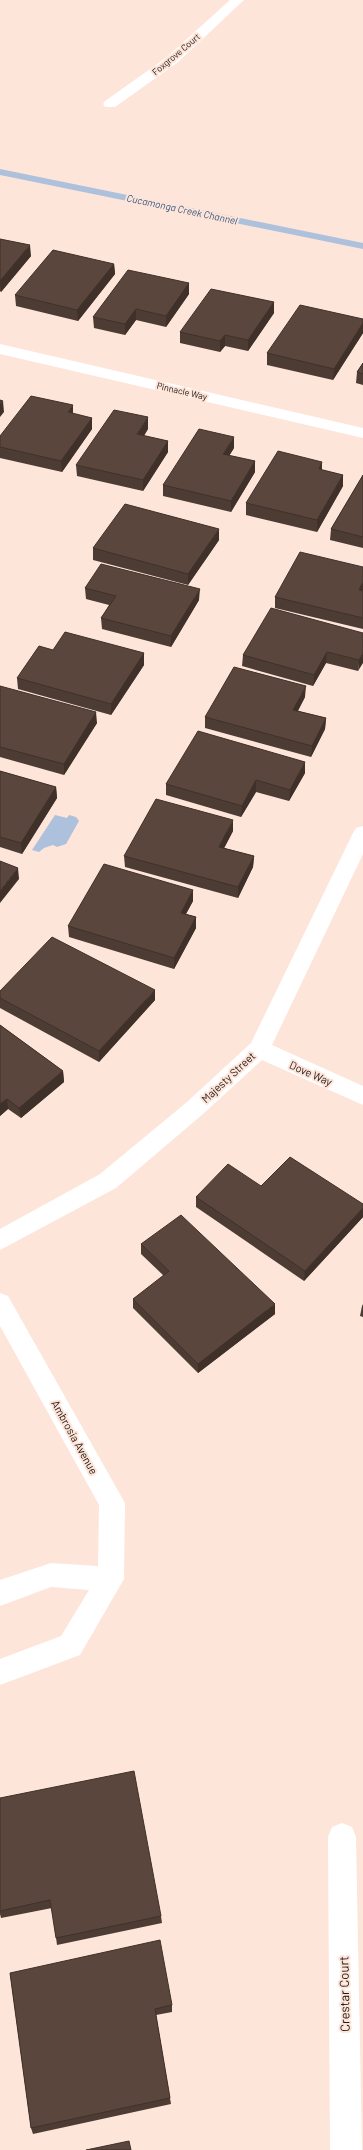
<svg xmlns="http://www.w3.org/2000/svg" width="363" height="2150" font-family="Barlow,sans-serif">
<rect width="100%" height="100%" fill="#fee5d9"/>
<!-- water -->
<polygon fill="#adc1dc" points="55,815 67,818 69,815 76,817 79,821 66,844 57,847 53,845 44,848 39,852 32,850"/>
<g fill="none" stroke-linecap="round" stroke-linejoin="round">
<!-- stream -->
<polygon fill="#adc1dc" fill-rule="evenodd" points="0,169 363,243 363,249 0,175"/>
<!-- street -->
<g fill="#fff" fill-rule="evenodd">
<polygon points="230,0 244,0 177,63 115,107 105,107 103,104 105,101 167,57"/>
<polygon points="0,344 363,428 363,438 0,354"/>
<polygon points="363,826 363,854 272,1045 363,1086 363,1105 262,1060 203,1114 116,1188 0,1250 0,1229 100,1174 187,1102 251,1043 353,833 356,828"/>
<polygon points="0,1293 8,1296 125,1503 124,1579 80,1655 0,1685 0,1659 61,1636 89,1590 51,1587 0,1606 0,1580 51,1563 98,1566 99,1505 0,1326"/>
<polygon points="342,1823 352,1827 356,1837 362,2150 330,2150 328,1837 332,1827"/>
</g>
</g>
<!-- wall -->
<g fill="#4d3c34">
<polygon points="0,239 31,256 1,292 0,291"/>
<polygon points="114,264 115,274 78,321 16,306 15,295"/>
<polygon points="189,283 189,294 166,327 136,320 125,335 94,328 93,317"/>
<polygon points="274,302 274,313 248,351 225,346 220,352 180,343 180,332"/>
<polygon points="363,319 363,333 333,380 267,365 267,353"/>
<polygon points="363,363 363,385 356,383 357,372"/>
<polygon points="73,414 92,418 92,429 62,472 0,458 0,436"/>
<polygon points="148,429 144,436 168,441 168,452 143,491 77,476 76,465"/>
<polygon points="234,448 229,456 255,461 255,472 231,512 163,496 163,485"/>
<polygon points="322,462 322,470 343,475 343,486 317,532 246,515 246,503"/>
<polygon points="363,475 363,548 330,540 331,529"/>
<polygon points="219,540 188,585 93,560 93,548"/>
<polygon points="85,588 199,600 171,647 102,629 101,618 109,605 86,599"/>
<polygon points="363,591 363,629 275,608 275,597"/>
<polygon points="363,633 358,671 326,663 313,686 242,666 243,655"/>
<polygon points="53,650 144,653 144,665 111,715 18,689 17,678"/>
<polygon points="0,686 97,723 64,775 0,757"/>
<polygon points="305,697 298,711 326,718 325,729 311,757 205,728 205,717"/>
<polygon points="0,771 56,787 57,798 22,854 0,847"/>
<polygon points="305,773 289,801 256,792 241,817 166,795 166,784"/>
<polygon points="233,831 224,848 254,856 253,867 238,898 125,867 124,856"/>
<polygon points="193,890 193,901 186,914 196,917 196,928 174,969 69,937 68,926"/>
<polygon points="0,991 155,1000 99,1062 0,1008"/>
<polygon points="0,1025 63,1071 64,1082 21,1118 8,1109 0,1116"/>
<polygon points="261,1186 363,1204 363,1217 304,1281 196,1207 196,1197"/>
<polygon points="141,1244 275,1314 198,1373 133,1308 133,1299 164,1276 141,1254"/>
<polygon points="363,1304 363,1317 360,1316 362,1306"/>
<polygon points="0,1798 161,1916 162,1923 57,1945 52,1908 1,1918 0,1914"/>
<polygon points="10,1973 172,2005 172,2012 156,2015 170,2098 171,2104 33,2134 31,2128"/>
</g>
<!-- shaded-wall -->
<g fill="#3f312a">
<polygon points="30,245 31,256 1,292 0,281"/>
<polygon points="114,264 115,274 78,321 77,310"/>
<polygon points="189,283 189,294 166,327 166,316"/>
<polygon points="274,302 274,313 248,351 248,340"/>
<polygon points="136,309 136,320 125,335 125,324"/>
<polygon points="363,323 363,333 333,380 334,369"/>
<polygon points="225,335 225,346 220,352 220,341"/>
<polygon points="3,401 4,412 0,417 0,405"/>
<polygon points="73,405 73,416 68,412"/>
<polygon points="148,417 148,429 137,445 137,434"/>
<polygon points="92,418 92,429 62,472 61,461"/>
<polygon points="234,437 234,448 223,465 223,454"/>
<polygon points="168,441 168,452 143,491 143,480"/>
<polygon points="255,461 255,472 231,512 231,501"/>
<polygon points="322,462 322,473 319,469"/>
<polygon points="343,475 343,486 317,532 317,520"/>
<polygon points="219,529 219,540 188,585 188,574"/>
<polygon points="363,581 363,590 358,601 359,590"/>
<polygon points="200,589 199,600 171,647 171,636"/>
<polygon points="327,652 326,663 313,686 314,675"/>
<polygon points="144,653 144,665 111,715 111,704"/>
<polygon points="363,653 363,663 358,671 359,660"/>
<polygon points="306,686 305,697 292,721 293,710"/>
<polygon points="96,712 97,723 64,775 64,764"/>
<polygon points="326,718 325,729 311,757 312,746"/>
<polygon points="305,762 305,773 289,801 290,790"/>
<polygon points="256,780 256,792 241,817 242,806"/>
<polygon points="56,787 57,798 22,854 21,843"/>
<polygon points="233,820 233,831 219,858 219,847"/>
<polygon points="254,856 253,867 238,898 238,887"/>
<polygon points="18,868 19,879 0,903 0,891"/>
<polygon points="193,890 193,901 181,923 181,913"/>
<polygon points="196,917 196,928 174,969 174,958"/>
<polygon points="155,990 155,1000 99,1062 99,1051"/>
<polygon points="63,1071 64,1082 21,1118 19,1108"/>
<polygon points="7,1099 8,1109 0,1116 0,1104"/>
<polygon points="363,1208 363,1217 304,1281 305,1271"/>
<polygon points="275,1304 275,1314 198,1373 198,1364"/>
</g>
<!-- building -->
<g fill="#5a463c" stroke="#3f312a">
<polygon points="0,239 30,245 0,281"/>
<polygon points="53,250 114,264 77,310 15,295"/>
<polygon points="128,270 189,283 166,316 136,309 125,324 93,317"/>
<polygon points="211,289 274,302 248,340 225,335 220,341 180,332"/>
<polygon points="300,305 363,319 363,323 334,369 267,353"/>
<polygon points="363,363 363,374 357,372"/>
<polygon points="31,396 73,405 68,412 92,418 61,461 0,447 0,436"/>
<polygon points="0,400 3,401 0,405"/>
<polygon points="114,410 148,417 137,434 168,441 143,480 76,465"/>
<polygon points="199,429 234,437 223,454 255,461 231,501 163,485"/>
<polygon points="278,451 322,462 319,469 343,475 317,520 246,503"/>
<polygon points="363,475 363,537 331,529"/>
<polygon points="125,504 219,529 188,574 93,548"/>
<polygon points="300,552 363,567 363,581 359,590 363,591 363,618 275,597"/>
<polygon points="101,564 200,589 171,636 101,618 116,596 85,588"/>
<polygon points="271,608 363,633 363,653 359,660 327,652 314,675 243,655"/>
<polygon points="65,632 144,653 111,704 17,678 39,646 53,650"/>
<polygon points="234,667 306,686 293,710 326,718 312,746 205,717"/>
<polygon points="0,686 96,712 64,764 0,747"/>
<polygon points="198,731 305,762 290,790 256,780 242,806 166,784"/>
<polygon points="0,771 56,787 21,843 0,837"/>
<polygon points="156,799 233,820 219,847 254,856 238,887 124,856"/>
<polygon points="0,861 18,868 0,891"/>
<polygon points="104,864 193,890 181,913 196,917 174,958 68,926"/>
<polygon points="52,937 155,990 99,1051 0,998 0,991"/>
<polygon points="0,1025 63,1071 19,1108 7,1099 0,1104"/>
<polygon points="290,1157 363,1204 363,1208 305,1271 196,1197 228,1164 261,1186"/>
<polygon points="181,1215 275,1304 198,1364 133,1299 169,1271 141,1244"/>
<polygon points="134,1771 161,1916 56,1938 50,1900 0,1911 0,1798"/>
<polygon points="160,1940 172,2005 155,2009 170,2098 31,2128 10,1973"/>
<polygon points="129,2141 131,2150 86,2150"/>
</g>
<g text-anchor="middle" dominant-baseline="central" stroke-width="4" stroke-linejoin="round" paint-order="stroke">
<!-- far-street labels -->
<g font-size="9" fill="#231a16" stroke="#fee5d9">
<text transform="translate(176 54) rotate(-40)">Foxgrove Court</text>
<text transform="translate(182 391) rotate(13)">Pinnacle Way</text>
</g>
<!-- far-water labels -->
<g font-size="10" font-style="italic" fill="#3b5981" stroke="#fee5d9">
<text transform="translate(182 209) rotate(12)">Cucamonga Creek Channel</text>
</g>
<!-- street labels -->
<g font-size="11" fill="#231a16" stroke="#fee5d9">
<text transform="translate(311 1073) rotate(24)">Dove Way</text>
<text transform="translate(228 1077) rotate(-43)">Majesty Street</text>
<text transform="translate(75 1437) rotate(61)">Ambrosia Avenue</text>
</g>
<!-- near-street labels -->
<g font-size="13" fill="#231a16" stroke="#fee5d9">
<text transform="translate(344 1994) rotate(-91)">Crestar Court</text>
</g>
</g>
</svg>
